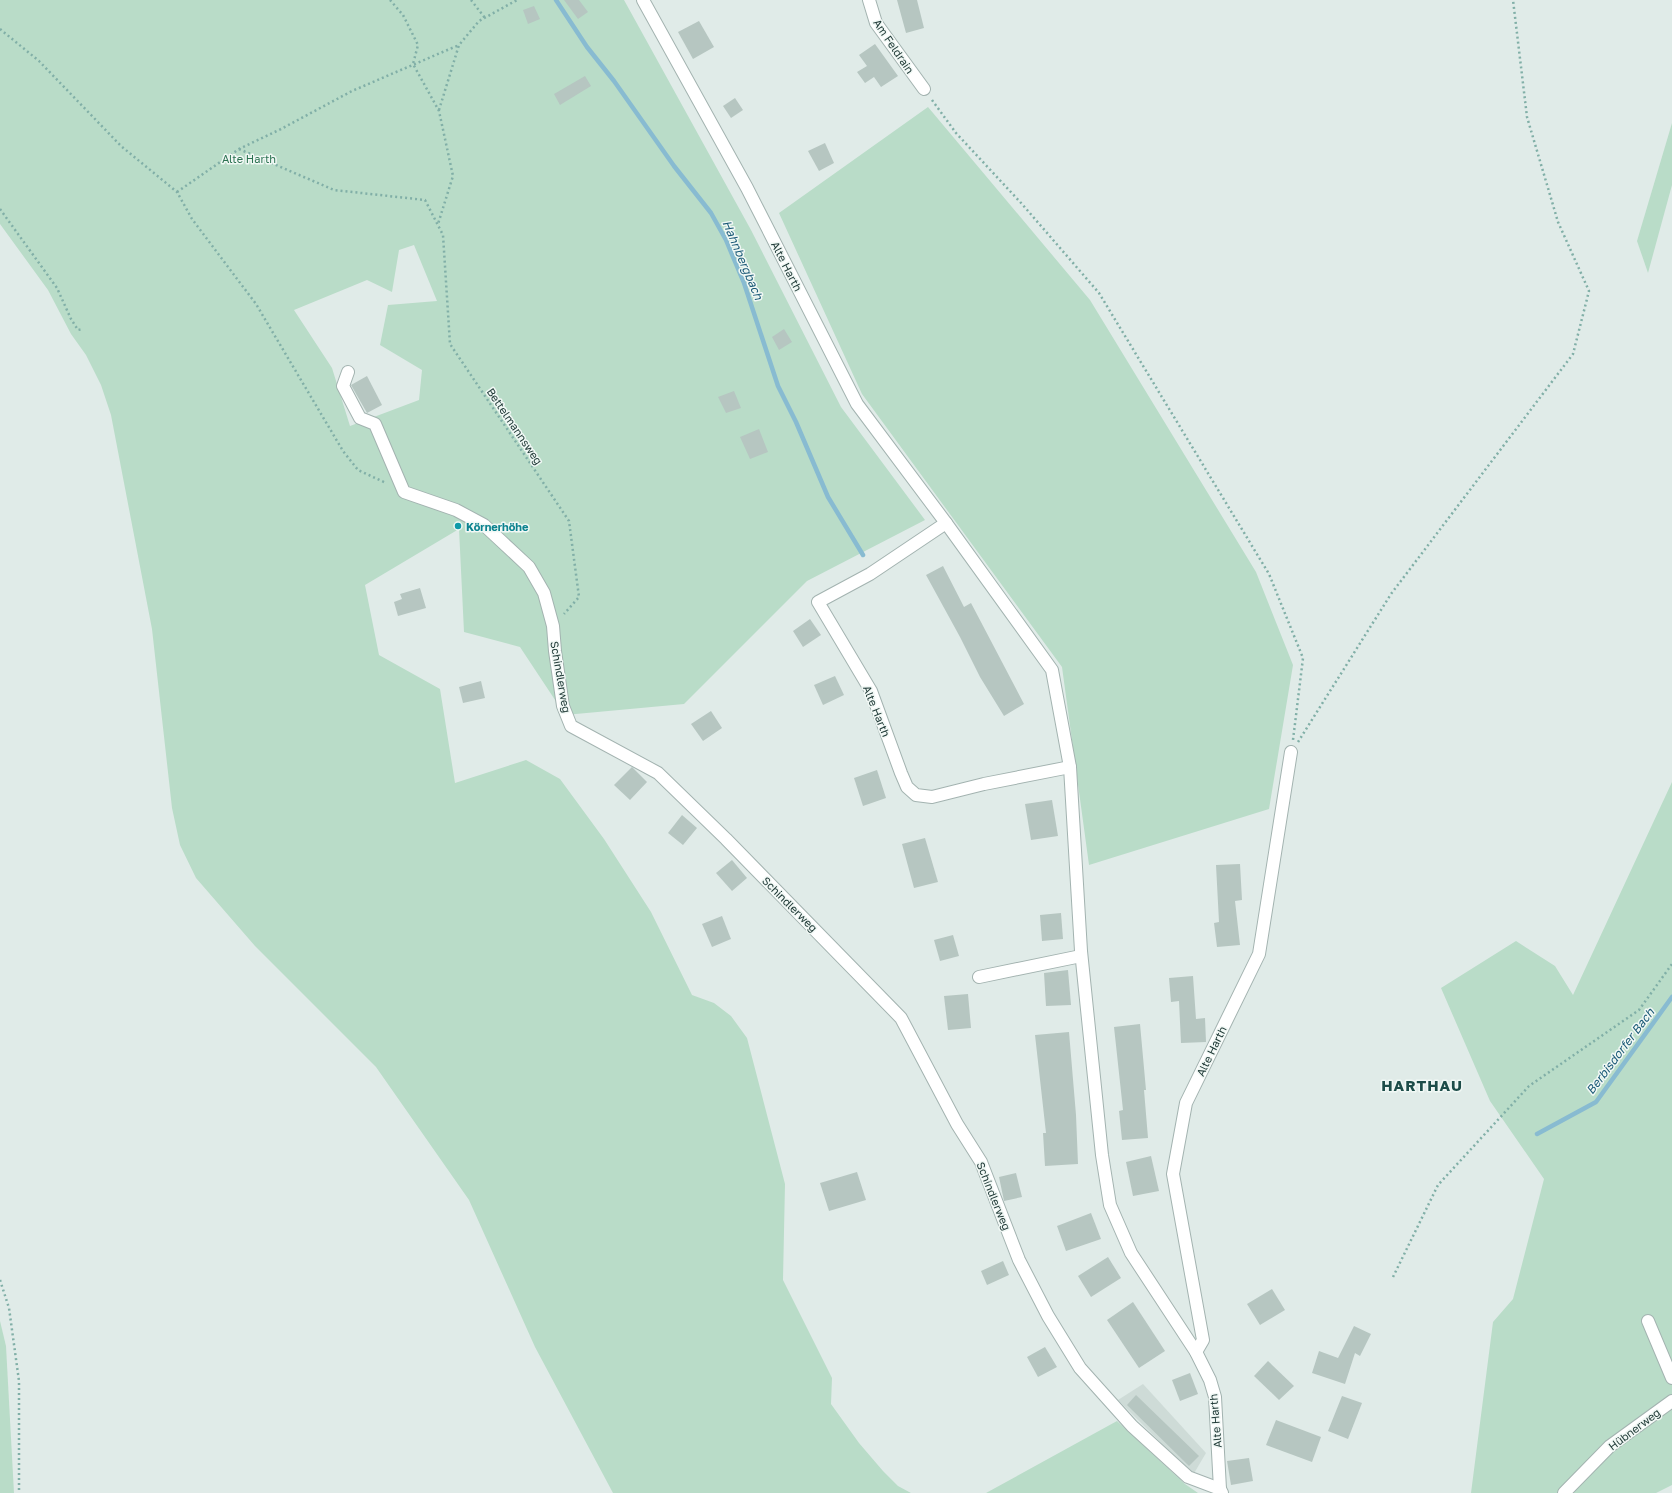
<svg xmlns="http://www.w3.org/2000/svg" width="1672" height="1493" font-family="'Golos Text',sans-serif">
<rect width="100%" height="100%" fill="#e0ebe8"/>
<!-- built -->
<polygon fill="#cedbd7" points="1143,1384 1206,1453 1193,1475 1118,1400"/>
<!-- green -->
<g fill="#b9dcc8" fill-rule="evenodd">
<path d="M0,0H624L751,230L841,407L925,520L807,581L684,704L565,715L520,647L464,632L459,529L365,585L379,655L440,689L455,783L526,760L560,779L604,839L651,912L692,995L714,1003L731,1016L747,1038L785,1184L783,1280L832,1378L831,1404L859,1443L883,1471L898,1486L911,1493H613L535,1347L469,1200L376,1067L255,946L196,878L180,845L172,808L152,629L111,415L101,385L86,355L71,334L48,290L0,224ZM414,245L437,301L388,305L380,345L422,370L419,400L350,426L332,368L294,310L367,280L392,292L399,250Z"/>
<polygon points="928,107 1090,300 1256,572 1293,665 1269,809 1089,865 1062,667 862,394 779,213"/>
<polygon points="1672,123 1672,185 1648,273 1637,241"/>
<polygon points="1672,782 1672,1485 1656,1493 1471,1493 1493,1322 1513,1299 1544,1179 1490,1101 1441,988 1516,941 1555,966 1573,995"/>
<polygon points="0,1321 6,1346 14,1493 0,1493"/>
<polygon points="1117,1421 1185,1484 1198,1493 986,1493"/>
</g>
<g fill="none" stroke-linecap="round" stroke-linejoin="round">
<!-- stream -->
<g stroke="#88bbd1" stroke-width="4.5">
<polyline points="556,0 587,47 614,81 674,166 711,213 726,240 744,283 778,386 796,422 828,497 863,555"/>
<polyline points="1537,1134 1596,1102 1672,997"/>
</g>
</g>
<!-- building -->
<g fill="#b6c6c1">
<polygon points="564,0 579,0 588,12 578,19"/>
<polygon points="897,0 917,0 924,28 906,33"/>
<polygon points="534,6 540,19 528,24 523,10"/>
<polygon points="699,21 714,47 693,59 678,32"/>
<polygon points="875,44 898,76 881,87 874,77 865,83 857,72 867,66 859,55"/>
<polygon points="585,76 591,86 560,105 554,94"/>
<polygon points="735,98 743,110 731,118 723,106"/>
<polygon points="825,143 834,163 819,171 808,151"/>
<polygon points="784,329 792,342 779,350 772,337"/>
<polygon points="367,376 382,405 367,413 351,385"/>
<polygon points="734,391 741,408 726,413 718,397"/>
<polygon points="759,429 768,452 750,459 740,437"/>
<polygon points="943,566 964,607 971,603 1024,704 1004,716 980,677 960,637 926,575"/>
<polygon points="420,588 426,608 398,616 394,602 402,599 400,594"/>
<polygon points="810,619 821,635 803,647 793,631"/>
<polygon points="835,676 844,695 823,705 814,685"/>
<polygon points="481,681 485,698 463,703 459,687"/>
<polygon points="711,711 722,728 703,741 691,724"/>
<polygon points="632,767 647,782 630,800 614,785"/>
<polygon points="877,770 886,798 863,806 854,778"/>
<polygon points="1052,800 1058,836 1031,840 1025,804"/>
<polygon points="682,815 697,828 683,845 668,833"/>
<polygon points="925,838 938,882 914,888 902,844"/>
<polygon points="732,860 747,878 732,891 716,873"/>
<polygon points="1240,864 1242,900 1235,901 1240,945 1217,947 1214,923 1219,922 1216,865"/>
<polygon points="1061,913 1063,939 1042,941 1040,915"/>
<polygon points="722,916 731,939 712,947 702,924"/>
<polygon points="953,935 959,956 940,961 934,940"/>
<polygon points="1068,970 1071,1005 1046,1006 1044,973"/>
<polygon points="1193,976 1196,1019 1205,1018 1206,1042 1181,1043 1179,1001 1171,1002 1169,978"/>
<polygon points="968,994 971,1028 948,1030 944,996"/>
<polygon points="1140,1024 1146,1090 1144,1090 1148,1138 1122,1140 1119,1111 1123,1110 1114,1027"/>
<polygon points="1069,1032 1076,1115 1078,1164 1045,1166 1043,1133 1046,1133 1035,1035"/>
<polygon points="1151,1156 1159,1191 1133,1196 1126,1162"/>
<polygon points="857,1172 866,1200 829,1211 820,1183"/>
<polygon points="1016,1173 1022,1197 1004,1201 999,1177"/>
<polygon points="1091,1213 1101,1239 1066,1251 1057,1226"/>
<polygon points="1108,1257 1121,1278 1091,1297 1078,1276"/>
<polygon points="1003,1261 1009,1275 987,1285 981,1271"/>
<polygon points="1272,1289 1285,1310 1260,1325 1247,1304"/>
<polygon points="1133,1302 1165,1351 1139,1368 1107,1320"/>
<polygon points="1354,1326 1371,1334 1360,1356 1355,1353 1345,1384 1312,1373 1319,1351 1338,1358"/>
<polygon points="1045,1347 1057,1367 1038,1377 1027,1357"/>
<polygon points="1268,1361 1294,1386 1279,1400 1254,1376"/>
<polygon points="1190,1373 1198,1394 1180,1401 1172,1380"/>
<polygon points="1136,1395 1199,1456 1189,1466 1127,1405"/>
<polygon points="1342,1396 1362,1403 1348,1439 1328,1431"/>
<polygon points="1276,1420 1321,1437 1312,1462 1266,1445"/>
<polygon points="1249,1458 1253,1481 1231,1485 1227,1461"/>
</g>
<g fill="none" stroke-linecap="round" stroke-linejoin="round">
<!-- minor casing -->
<g stroke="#a3b3b0" stroke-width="14">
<g id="minor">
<polyline points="643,0 747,188 857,404 946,523 1052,670 1070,767 1081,951 1102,1155 1110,1205 1131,1253 1196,1352 1210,1380 1215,1397 1220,1489 1222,1493"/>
<polyline points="869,0 876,23 924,89"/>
<polyline points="348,372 343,386 360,418 375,424 404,492 456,510 484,525 529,567 544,593 553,626 555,651 563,706 571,726 658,773 726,839 901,1018 957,1124 981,1162 1019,1260 1048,1316 1080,1368 1132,1426 1188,1477 1220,1489"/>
<polyline points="946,523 870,574 818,602 871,691 901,773 907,787 916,795 932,797 984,784 1070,767"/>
<polyline points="979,977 1081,956"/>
<polyline points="1648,1321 1672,1378"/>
<polyline points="1196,1352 1203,1340 1173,1174 1186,1103 1259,954 1291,752"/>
<polyline points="1564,1493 1610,1446 1672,1401"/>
</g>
</g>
<!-- path -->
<g stroke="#81afa7" stroke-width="2.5" stroke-dasharray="2 3" stroke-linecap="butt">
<polyline points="390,0 403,15 418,45 413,64 439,111 453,176 438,224"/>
<polyline points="471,0 485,18"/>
<polyline points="0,29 39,61 121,146 177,192 192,219 256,304 343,451 358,470 386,483"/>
<polyline points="932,100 956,133 1022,204 1099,293 1269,574 1303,658 1293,740"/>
<polyline points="439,110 459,45 479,21 517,0"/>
<polyline points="239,149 334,190 425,200 443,235 450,344 569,521 579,597 564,614"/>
<polyline points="177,192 239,149 281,129 352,91 459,45"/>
<polyline points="0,209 57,288 71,319 78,330 83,329"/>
<polyline points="1298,742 1391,594 1573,354 1589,291 1558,222 1527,117 1513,0"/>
<polyline points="1393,1277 1438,1185 1529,1086 1639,1010 1672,964"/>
<polyline points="0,1280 9,1308 19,1381 19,1493"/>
</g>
<!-- minor -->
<use href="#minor" stroke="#fff" stroke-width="12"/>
</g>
<!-- markers -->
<circle fill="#0f9aa8" stroke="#f1f8f5" stroke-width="1.5" cx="458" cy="526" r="4"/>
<g text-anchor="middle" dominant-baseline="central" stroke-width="3" stroke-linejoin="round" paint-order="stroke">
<!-- street labels -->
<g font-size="11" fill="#213b38" stroke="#f1f8f5">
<text transform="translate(894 46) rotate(56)">Am Feldrain</text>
<text transform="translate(787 266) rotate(63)">Alte Harth</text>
<text transform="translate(515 426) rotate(56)">Bettelmannsweg</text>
<text transform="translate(561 677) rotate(80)">Schindlerweg</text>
<text transform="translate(877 711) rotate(68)">Alte Harth</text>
<text transform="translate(790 904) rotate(45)">Schindlerweg</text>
<text transform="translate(1211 1051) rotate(-64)">Alte Harth</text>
<text transform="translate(994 1196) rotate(68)">Schindlerweg</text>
<text transform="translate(1215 1421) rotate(-95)">Alte Harth</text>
<text transform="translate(1634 1429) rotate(-37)">Hübnerweg</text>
</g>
<!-- park labels -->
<g font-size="11" fill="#2b7251" stroke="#f1f8f5">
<text x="249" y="158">Alte Harth</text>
</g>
<!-- culture labels -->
<g font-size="11" font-weight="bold" fill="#0d838f" stroke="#f1f8f5" text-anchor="start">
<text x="466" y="526">Körnerhöhe</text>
</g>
<!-- water labels -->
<g font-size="12" font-style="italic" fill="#1b5a77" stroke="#f1f8f5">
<text transform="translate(743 260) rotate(67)">Hahnbergbach</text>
<text transform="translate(1620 1051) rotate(-53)">Berbisdorfer Bach</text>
</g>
<!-- district labels -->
<g font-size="15" font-weight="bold" letter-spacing="1" fill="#1d4d49" stroke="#f1f8f5">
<text x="1422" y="1085">HARTHAU</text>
</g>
</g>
</svg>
